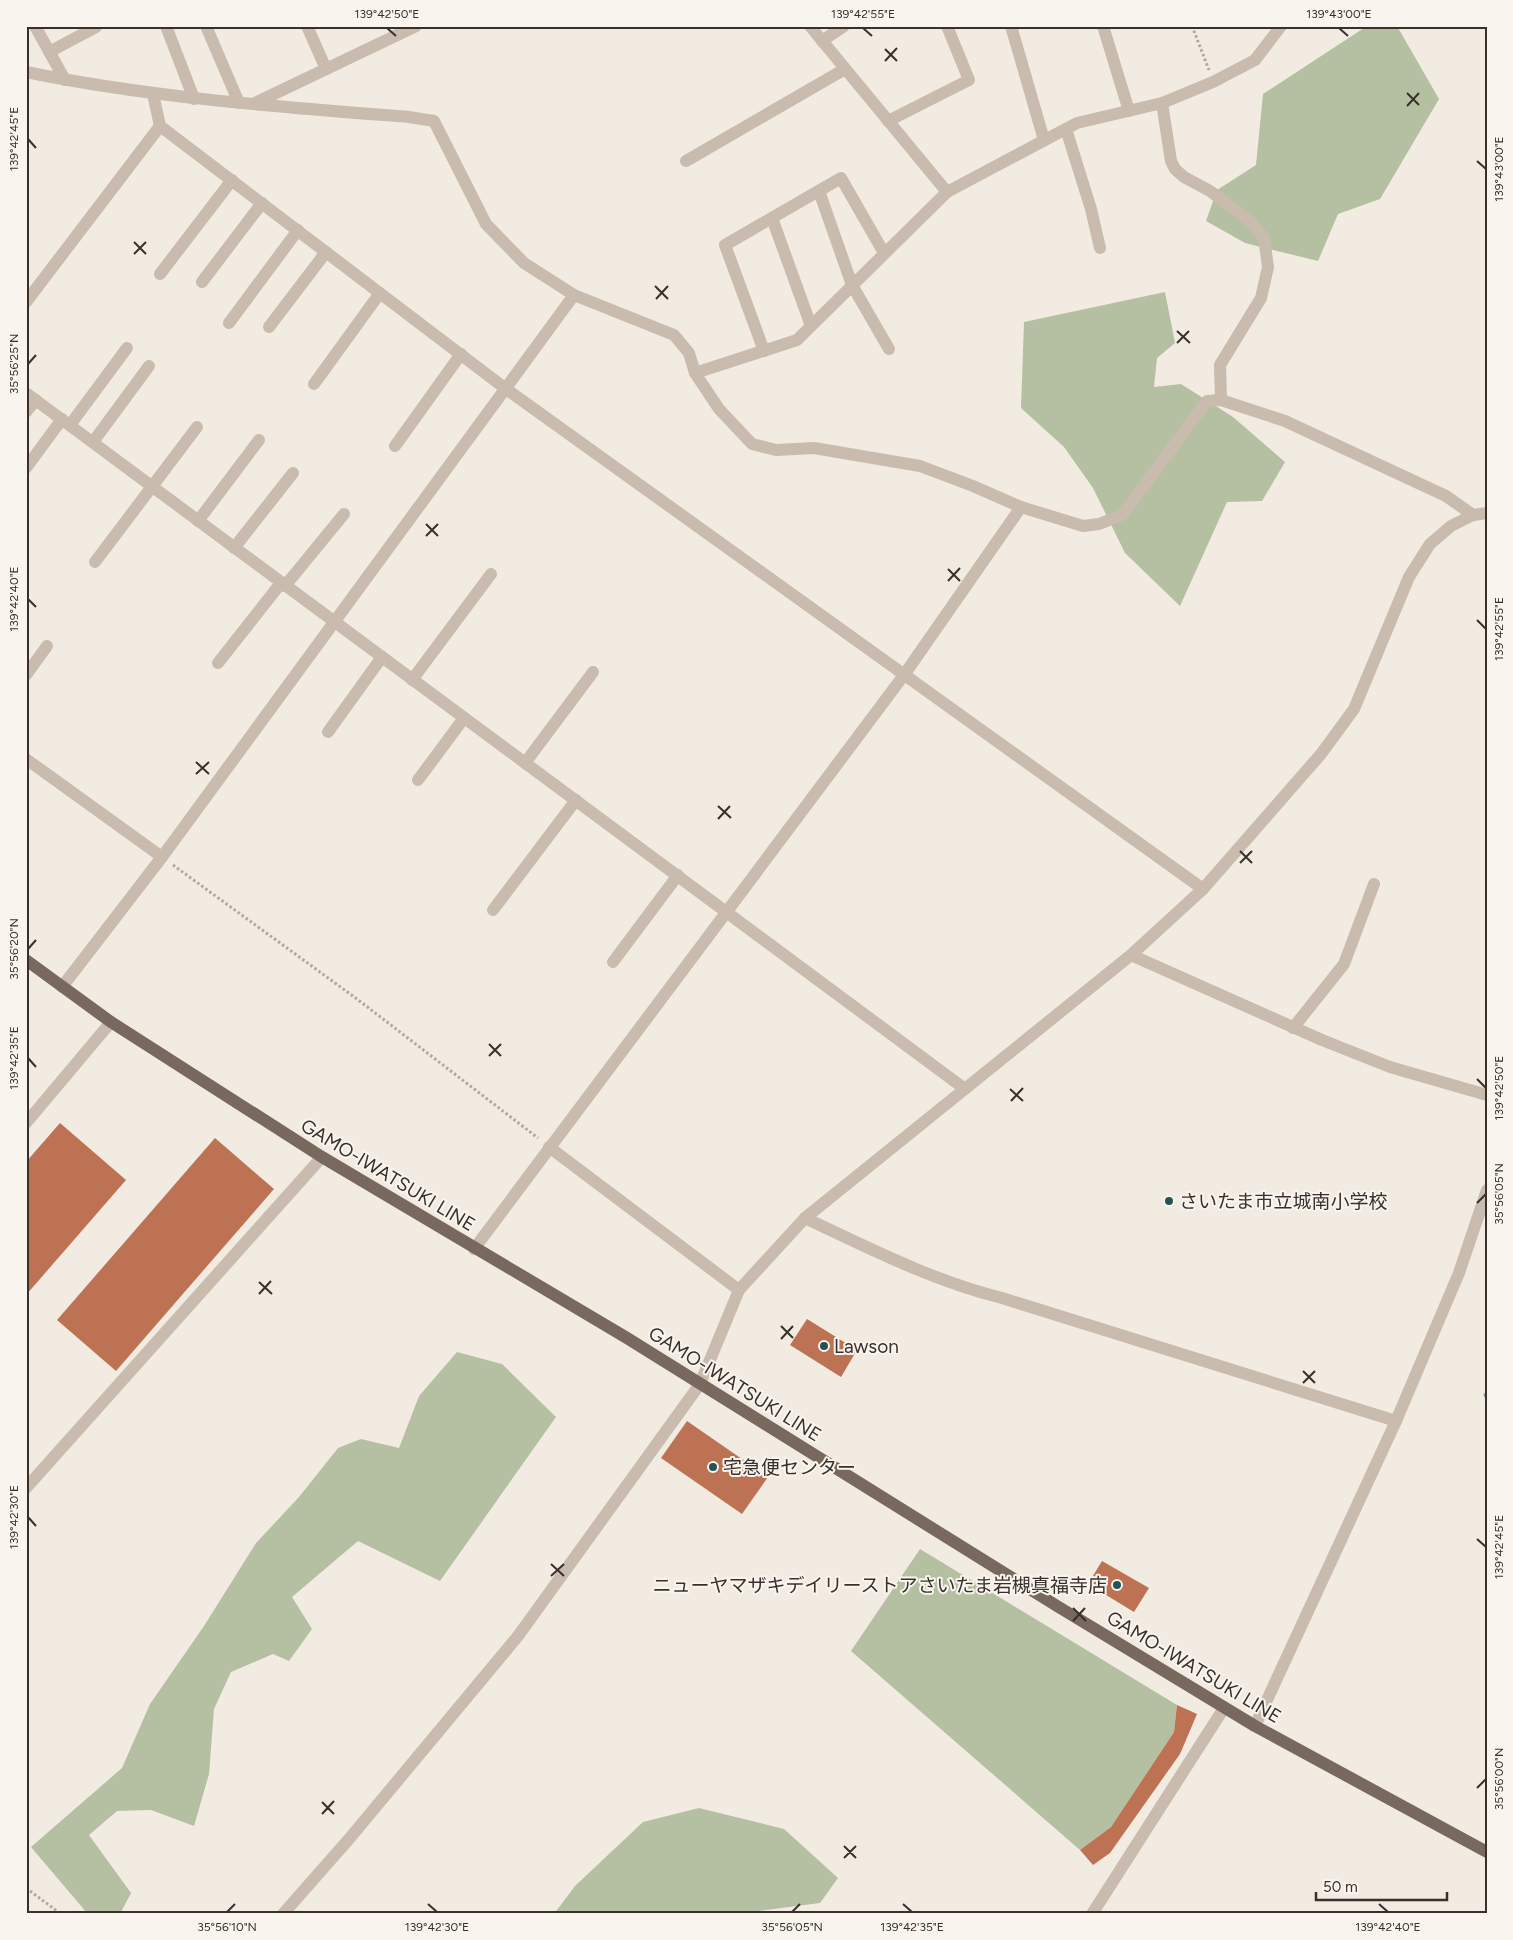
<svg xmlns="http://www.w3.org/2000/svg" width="1513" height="1940" font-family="Figtree,'Noto Sans JP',sans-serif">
<rect width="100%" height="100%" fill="#f2ebe1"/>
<!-- green -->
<g fill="#b5c0a2">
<polygon points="1367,26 1397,26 1439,99 1380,199 1338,214 1318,261 1245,243 1206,221 1217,190 1256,165 1263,94"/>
<polygon points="1165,292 1175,343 1157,358 1154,387 1181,384 1233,417 1285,462 1262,501 1227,502 1180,606 1125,553 1093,488 1064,447 1021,408 1024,322"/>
<polygon points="457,1352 502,1364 556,1417 440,1581 358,1541 292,1597 312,1629 289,1661 273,1654 231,1672 214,1709 209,1774 194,1826 151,1810 117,1811 89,1835 131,1893 120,1914 87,1913 31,1847 122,1768 150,1704 204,1626 256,1543 299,1497 338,1448 361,1439 399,1448 419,1396"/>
<polygon points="920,1549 1177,1705 1174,1732 1111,1827 1080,1850 851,1651"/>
<polygon points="699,1808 784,1829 838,1878 820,1903 736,1914 554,1914 575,1886 643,1822"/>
</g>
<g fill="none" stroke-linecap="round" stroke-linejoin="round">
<!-- stream -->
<polyline stroke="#82aaad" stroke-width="5" points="1486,1395 1487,1395"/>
</g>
<!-- building -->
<g fill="#bd7254">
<polygon points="60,1123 126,1180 26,1295 26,1162"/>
<polygon points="215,1138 274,1189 116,1371 57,1320"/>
<polygon points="807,1319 857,1350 841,1377 790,1345"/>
<polygon points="687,1421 768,1477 742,1514 661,1458"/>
<polygon points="1102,1561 1149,1588 1134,1612 1088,1584"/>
<polygon points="1177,1705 1197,1714 1180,1754 1110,1853 1093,1865 1080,1850 1111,1827 1174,1732"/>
</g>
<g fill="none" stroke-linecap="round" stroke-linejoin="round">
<!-- path -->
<g stroke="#b5a698" stroke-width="3" stroke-dasharray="2.5 2.5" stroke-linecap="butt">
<polyline points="1192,26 1209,70"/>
<polyline points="173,865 357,999 538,1138"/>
<polyline points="26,1888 61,1914"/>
</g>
<!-- minor -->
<g stroke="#c9bbae" stroke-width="12">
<polyline points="35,26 65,80"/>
<polyline points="166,26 194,99"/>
<polyline points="206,26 239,103"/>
<polyline points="307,26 326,69"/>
<polyline points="810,26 947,192"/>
<polyline points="1011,26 1044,140"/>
<polyline points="1103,26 1129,111"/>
<polyline points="822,41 844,26"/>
<polyline points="49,52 96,27"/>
<path d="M26,72C153,98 281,107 409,117L434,121L486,224L524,263L574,295L674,335L689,353L695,373L719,409L752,444L776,450L814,448L920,466L973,486L1021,507L1083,526L1099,524L1122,515L1207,401L1221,400L1285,421L1446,496L1473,515"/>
<polyline points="153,94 160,126 506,389 1203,889"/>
<polyline points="1162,103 1171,161 1175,169 1184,177 1210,191 1251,222 1264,238 1268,267 1261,298 1220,365 1221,400"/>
<polyline points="253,104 416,26"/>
<polyline points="888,121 969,80 947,26"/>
<polyline points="1066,129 1091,209 1100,248"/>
<polyline points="686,161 845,69"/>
<polyline points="819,191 852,285 889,349"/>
<polyline points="772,218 811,326"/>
<polyline points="160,274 232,180"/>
<polyline points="202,282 262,203"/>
<polyline points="26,302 160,126"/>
<polyline points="229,323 298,230"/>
<polyline points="269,327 326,252"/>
<polyline points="764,351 725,245 841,178 884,253"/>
<polyline points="695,373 797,340 947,192 1077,123 1162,103 1213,82 1255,60 1281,26"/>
<polyline points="314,384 380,293"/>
<polyline points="26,393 965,1089"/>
<polyline points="26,412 36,400"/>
<polyline points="70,425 127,348"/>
<polyline points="93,442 149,366"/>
<polyline points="395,446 461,354"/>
<polyline points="26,468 62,419"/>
<polyline points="198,521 259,440"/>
<polyline points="234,548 293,473"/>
<polyline points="95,562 197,427"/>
<polyline points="285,586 344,514"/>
<polyline points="218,663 281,583"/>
<polyline points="26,675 47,646"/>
<polyline points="412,680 491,574"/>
<polyline points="328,732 382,657"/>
<polyline points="26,759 162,857"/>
<polyline points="525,763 593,672"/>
<polyline points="418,780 464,718"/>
<polyline points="493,910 576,800"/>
<polyline points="1131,955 1322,1040 1390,1067 1487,1095"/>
<polyline points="613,962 678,875"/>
<polyline points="62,987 162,857 574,295"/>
<polyline points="1293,1028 1344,964 1374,884"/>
<polyline points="26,1123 111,1022"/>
<polyline points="549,1147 739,1290"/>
<path d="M805,1218C869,1248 933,1281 1002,1298L1396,1421"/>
<polyline points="474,1249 904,675 1021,507"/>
<polyline points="26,1488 322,1157"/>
<polyline points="1255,1726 1396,1421 1459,1273 1487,1190"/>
<polyline points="283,1914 349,1839 518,1636 700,1384 739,1290 805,1218 1131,955 1203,889 1321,754 1354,709 1409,577 1430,544 1451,526 1473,515 1487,513"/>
<polyline points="1092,1914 1224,1708"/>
</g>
<!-- major -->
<polyline stroke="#79685e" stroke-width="12" points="26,960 111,1022 322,1157 627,1338 1057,1606 1255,1726 1487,1852"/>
</g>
<!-- ticks -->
<path fill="none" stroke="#39302c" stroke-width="2" d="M387,28L396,36M863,28L872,36M1339,28L1348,36M885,49L897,61M885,61L897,48M1407,93L1419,105M1407,106L1419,93M28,139L36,148M1477,161L1486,169M134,242L146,254M134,254L146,242M655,286L668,299M656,299L668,286M1177,331L1190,343M1177,343L1189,331M28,364L36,355M426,524L438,536M426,536L438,524M948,569L960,581M948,581L960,568M28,599L36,607M1477,620L1486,629M196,762L209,774M196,774L209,762M718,806L731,818M718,819L730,806M1240,851L1252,863M1240,863L1252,851M28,949L36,940M489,1044L501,1056M489,1056L501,1044M28,1058L36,1067M1477,1079L1486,1088M1010,1089L1023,1101M1011,1101L1023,1088M1477,1203L1486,1194M259,1282L272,1294M259,1294L271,1281M781,1326L793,1338M781,1339L793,1326M1303,1371L1315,1383M1303,1383L1315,1371M28,1517L36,1526M1477,1539L1486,1547M551,1564L564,1576M551,1576L564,1564M1073,1608L1086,1621M1073,1621L1085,1608M1477,1788L1486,1779M322,1802L334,1814M322,1814L334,1801M844,1846L856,1858M844,1858L856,1846M428,1904L437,1912M903,1904L912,1912M1379,1904L1388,1912M227,1912L235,1904M792,1912L800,1904"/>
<!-- markers -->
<g fill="#245257" stroke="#f9f5ee" stroke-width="2">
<circle cx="1169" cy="1201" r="5"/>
<circle cx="824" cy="1346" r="5"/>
<circle cx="713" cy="1467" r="5"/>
<circle cx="1117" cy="1585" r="5"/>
</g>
<g text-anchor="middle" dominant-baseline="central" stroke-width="4" stroke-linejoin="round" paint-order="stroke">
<!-- street labels -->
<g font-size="19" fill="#39302c" stroke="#f9f5ee">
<text transform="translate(388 1175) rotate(31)">GAMO-IWATSUKI LINE</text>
<text transform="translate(735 1384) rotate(32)">GAMO-IWATSUKI LINE</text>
<text transform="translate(1194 1667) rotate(31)">GAMO-IWATSUKI LINE</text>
</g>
<!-- poi labels -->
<g font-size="19" fill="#39302c" stroke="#f9f5ee" text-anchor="start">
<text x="1179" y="1201">さいたま市立城南小学校</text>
<text x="834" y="1346">Lawson</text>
<text x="723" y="1467">宅急便センター</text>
<text x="1107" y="1585" text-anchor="end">ニューヤマザキデイリーストアさいたま岩槻真福寺店</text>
</g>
</g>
<!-- border -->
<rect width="1513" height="1940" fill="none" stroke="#f9f5ee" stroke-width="55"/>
<!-- scale -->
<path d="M1316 1892v8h131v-8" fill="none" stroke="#39302c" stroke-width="2.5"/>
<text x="1323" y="1892" font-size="15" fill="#39302c" stroke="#f9f5ee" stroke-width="4" paint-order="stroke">50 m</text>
<rect x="28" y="28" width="1458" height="1884" fill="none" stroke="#39302c" stroke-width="2"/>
<g font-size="12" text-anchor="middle" fill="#39302c">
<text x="387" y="18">139°42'50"E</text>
<text x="863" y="18">139°42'55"E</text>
<text x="1339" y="18">139°43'00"E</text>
<text transform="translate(14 139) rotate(-90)" y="4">139°42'45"E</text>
<text transform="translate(1499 169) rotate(-90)" y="4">139°43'00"E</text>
<text transform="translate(14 364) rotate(-90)" y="4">35°56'25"N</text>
<text transform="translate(14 599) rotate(-90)" y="4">139°42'40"E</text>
<text transform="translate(1499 629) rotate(-90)" y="4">139°42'55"E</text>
<text transform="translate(14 949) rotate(-90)" y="4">35°56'20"N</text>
<text transform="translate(14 1058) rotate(-90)" y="4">139°42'35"E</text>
<text transform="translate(1499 1088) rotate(-90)" y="4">139°42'50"E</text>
<text transform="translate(1499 1194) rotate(-90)" y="4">35°56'05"N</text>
<text transform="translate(14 1517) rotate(-90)" y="4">139°42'30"E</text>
<text transform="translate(1499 1547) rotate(-90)" y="4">139°42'45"E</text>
<text transform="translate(1499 1779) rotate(-90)" y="4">35°56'00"N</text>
<text x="227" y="1931">35°56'10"N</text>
<text x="437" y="1931">139°42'30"E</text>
<text x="792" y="1931">35°56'05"N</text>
<text x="912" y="1931">139°42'35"E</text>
<text x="1388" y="1931">139°42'40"E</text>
</g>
</svg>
